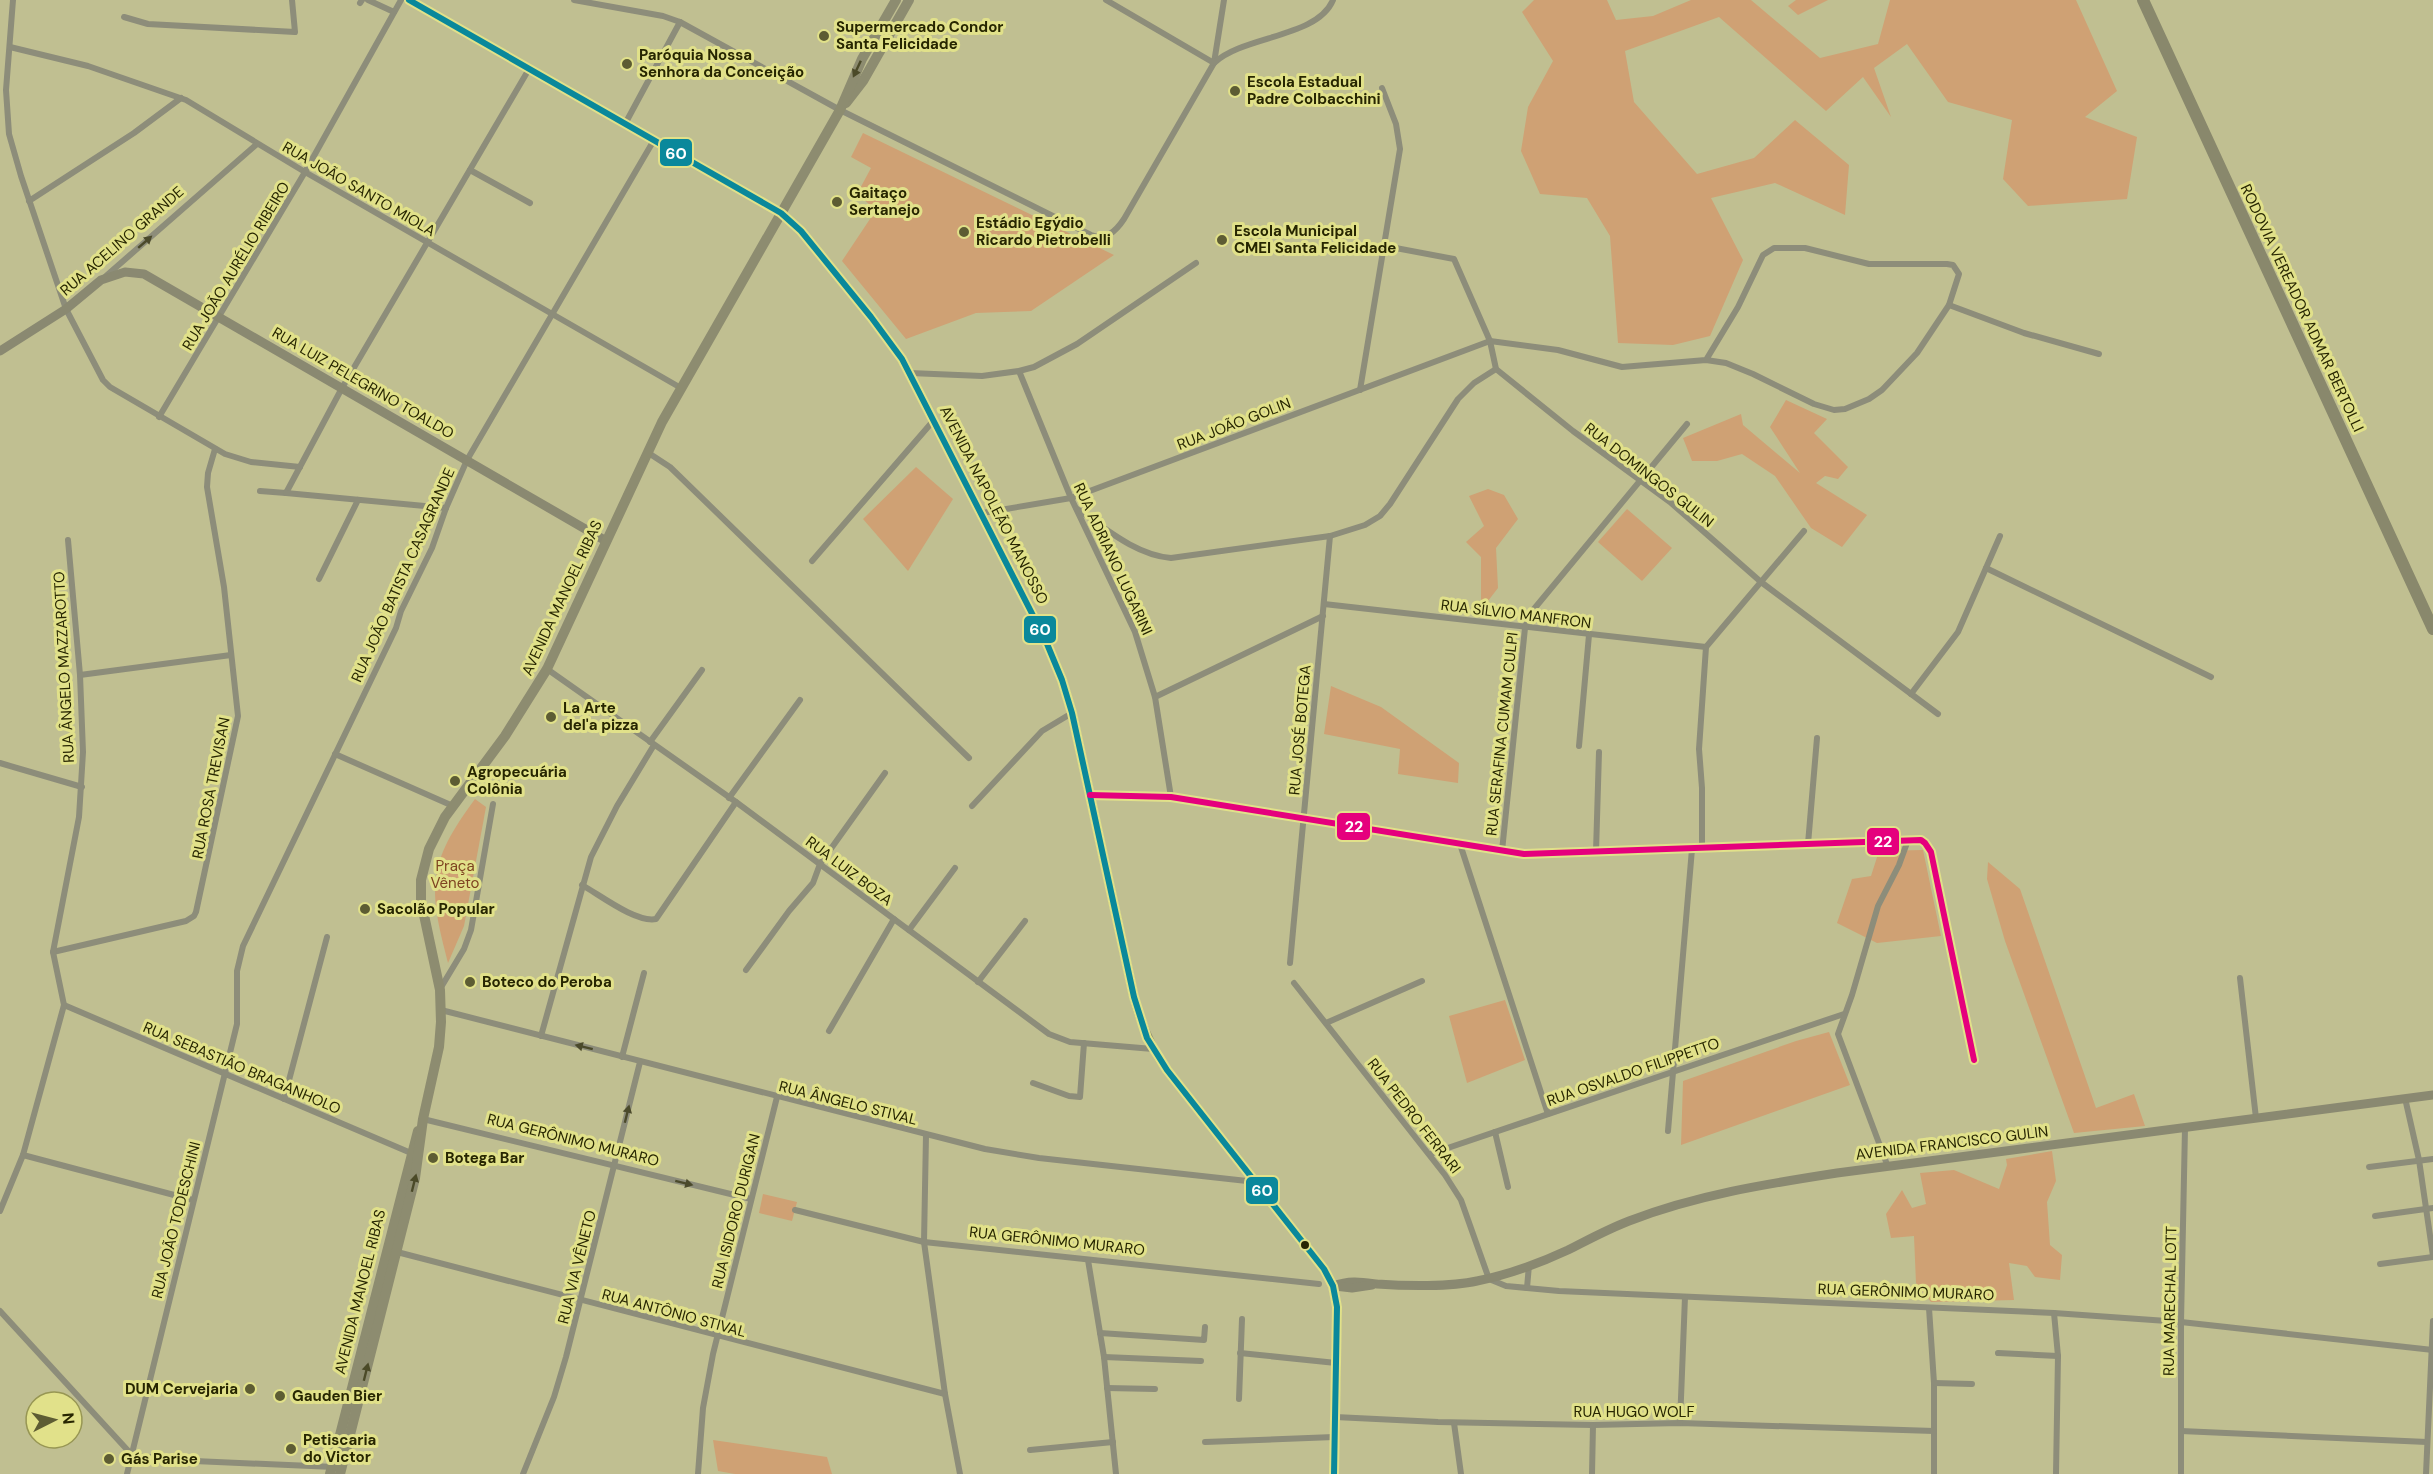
<svg xmlns="http://www.w3.org/2000/svg" width="2433" height="1474" font-family="'DM Sans',sans-serif">
<rect width="100%" height="100%" fill="#c0bf91"/>
<!-- green -->
<g fill="#cfa174">
<polygon points="1534,0 1607,0 1616,20 1653,16 1691,0 1751,0 1820,58 1878,44 1890,0 2076,0 2117,91 2085,117 2137,137 2127,199 2028,206 2003,179 2012,120 1948,102 1907,44 1874,68 1891,117 1863,77 1826,111 1719,17 1625,51 1634,102 1697,174 1754,158 1795,120 1849,165 1845,215 1775,183 1711,198 1743,260 1710,336 1673,345 1618,343 1610,236 1587,198 1540,194 1521,151 1528,107 1553,61 1522,12"/>
<polygon points="1796,0 1828,0 1798,15 1788,6"/>
<polygon points="863,133 1114,255 1031,311 976,313 906,339 842,261 876,210 857,194 871,168 851,157"/>
<polygon points="1786,400 1827,419 1814,433 1848,467 1838,479 1825,476 1816,483 1867,515 1842,547 1811,528 1775,476 1742,454 1717,461 1692,461 1683,438 1741,414 1743,425 1800,473 1770,427"/>
<polygon points="916,467 953,499 908,571 863,519"/>
<polygon points="1488,489 1504,495 1518,519 1496,548 1498,588 1481,610 1481,557 1466,542 1484,526 1469,496"/>
<polygon points="1627,509 1672,548 1642,581 1598,542"/>
<polygon points="1331,686 1381,707 1459,763 1458,783 1398,774 1400,749 1324,734"/>
<path d="M475,799L486,807L464,926L448,963C428,887 427,864 475,799Z"/>
<polygon points="1923,850 1941,936 1877,943 1837,923 1852,879 1871,876 1879,851"/>
<polygon points="1988,862 2020,889 2096,1108 2134,1094 2145,1126 2074,1133 2005,941 1987,879"/>
<polygon points="1505,1000 1525,1060 1467,1083 1449,1016"/>
<polygon points="1829,1032 1850,1085 1681,1145 1683,1081 1796,1041"/>
<polygon points="2052,1151 2056,1181 2047,1202 2050,1245 2062,1255 2060,1280 2035,1277 2027,1266 2009,1263 2014,1300 1931,1302 1916,1283 1914,1236 1891,1238 1886,1214 1902,1190 1912,1208 1926,1204 1920,1173 1954,1170 1999,1189 2007,1165 2006,1159"/>
<polygon points="763,1194 797,1202 792,1221 759,1213"/>
<polygon points="713,1440 827,1457 832,1474 735,1474 718,1471"/>
</g>
<g fill="none" stroke-linecap="round" stroke-linejoin="round">
<!-- street -->
<g stroke="#8d8d7a" stroke-width="6">
<polyline points="13,0 6,90 9,134 21,176 66,309 103,380 110,387 225,454 251,462 300,467"/>
<polyline points="368,0 394,12"/>
<polyline points="409,0 781,213"/>
<path d="M574,0L663,16L680,22L840,110L1091,235C1107,240 1116,231 1124,219L1214,63L1224,0"/>
<path d="M1106,0L1214,63C1244,35 1317,38 1333,0"/>
<polyline points="360,3 362,0"/>
<polyline points="124,17 148,24 295,32 292,0"/>
<polyline points="10,47 88,66 186,100 305,172 681,388"/>
<polyline points="625,124 680,22"/>
<polyline points="470,170 530,203"/>
<polyline points="29,201 134,133 181,98"/>
<polyline points="1385,246 1454,259 1490,341 1496,369 1573,431 1670,502 1761,582 1938,714"/>
<polyline points="106,276 257,144"/>
<polyline points="1949,305 2024,333 2099,354"/>
<polyline points="1019,371 1071,498 1135,632 1155,697 1171,797"/>
<polyline points="910,373 982,376 1019,371 1034,367 1077,344 1196,263"/>
<polyline points="1360,390 1400,149 1396,124 1382,88"/>
<polyline points="159,417 305,172 401,0"/>
<polyline points="647,452 670,467 969,758"/>
<polyline points="260,491 286,493 342,388 529,69"/>
<polyline points="286,493 446,508"/>
<path d="M1077,509C1106,529 1136,555 1171,558L1330,536L1365,525L1380,516L1390,504L1458,399L1474,383L1496,369"/>
<polyline points="982,513 1071,498 1490,341 1558,350 1622,367 1706,360 1726,363 1753,374 1814,404 1834,410 1845,409 1869,399 1882,390 1917,353 1949,305 1959,274 1953,265 1947,264 1869,264 1805,248 1774,248 1763,255 1738,307 1706,360"/>
<polyline points="812,561 934,420"/>
<polyline points="1986,568 2211,677"/>
<polyline points="319,579 358,500"/>
<polyline points="1324,604 1706,647"/>
<polyline points="547,669 736,802 1049,1034 1070,1042 1153,1049"/>
<polyline points="80,675 231,655"/>
<polyline points="1911,694 1958,632 2000,536"/>
<polyline points="1155,697 1323,616"/>
<polyline points="650,742 702,670"/>
<polyline points="1579,746 1589,635"/>
<polyline points="335,754 453,806"/>
<polyline points="0,763 82,787"/>
<polyline points="1090,795 1171,797 1524,854 1921,840 1925,843 1931,852 1974,1060"/>
<polyline points="729,798 800,700"/>
<polyline points="972,806 1042,731 1072,713"/>
<polyline points="1460,844 1548,1114"/>
<polyline points="1808,844 1817,738"/>
<polyline points="1702,848 1702,788 1699,749 1706,647 1804,531"/>
<polyline points="1502,851 1525,628 1529,615 1687,424"/>
<polyline points="1596,852 1599,752"/>
<path d="M582,885C600,895 636,923 656,919L736,802"/>
<polyline points="909,930 955,868"/>
<polyline points="53,952 186,921 194,916 196,912 238,716 224,587 207,487 208,473 215,449"/>
<polyline points="1290,963 1330,536"/>
<polyline points="746,970 789,911 813,883 820,864 885,773"/>
<polyline points="2240,978 2256,1118"/>
<polyline points="978,982 1025,921"/>
<polyline points="1294,983 1445,1175 1461,1200 1489,1279 1506,1286 1559,1291 2054,1313 2181,1322 2433,1350"/>
<polyline points="440,989 464,949 471,930 493,804"/>
<polyline points="64,1005 411,1153"/>
<polyline points="441,1010 985,1149 1039,1158 1256,1182"/>
<polyline points="1326,1023 1422,981"/>
<polyline points="829,1031 894,919"/>
<polyline points="541,1036 591,857 617,806 654,745"/>
<polyline points="622,1057 644,973"/>
<polyline points="1033,1083 1069,1096 1080,1097 1084,1043"/>
<polyline points="2405,1098 2419,1160 2433,1256"/>
<polyline points="284,1099 327,937"/>
<polyline points="423,1119 751,1199"/>
<polyline points="1668,1131 1692,849"/>
<polyline points="1495,1132 1508,1187"/>
<polyline points="926,1135 924,1242 945,1394 960,1474"/>
<polyline points="1430,1154 1844,1014"/>
<polyline points="23,1155 193,1200"/>
<polyline points="1888,1167 1838,1034 1852,995 1878,906 1899,865 1908,840"/>
<polyline points="2369,1167 2433,1159"/>
<polyline points="795,1210 924,1242 1319,1284"/>
<polyline points="0,1211 23,1155 64,1005 53,952 79,817 83,752 80,675 68,540"/>
<polyline points="2375,1216 2433,1208"/>
<polyline points="397,1252 945,1394"/>
<polyline points="1088,1260 1104,1357 1116,1474"/>
<polyline points="2380,1264 2433,1257"/>
<polyline points="1527,1288 1529,1265"/>
<polyline points="1929,1308 1934,1383 1934,1474"/>
<polyline points="0,1311 132,1455 172,1460 334,1467"/>
<polyline points="2054,1313 2058,1356 2056,1474"/>
<polyline points="1100,1333 1204,1340 1205,1327"/>
<polyline points="1240,1353 1336,1363"/>
<polyline points="1998,1353 2058,1356"/>
<polyline points="1104,1357 1201,1361"/>
<polyline points="1934,1383 1972,1384"/>
<polyline points="1107,1388 1155,1389"/>
<polyline points="1239,1399 1242,1319"/>
<polyline points="1335,1417 1438,1422 1593,1425 1680,1423 1934,1431"/>
<polyline points="1454,1423 1461,1474"/>
<polyline points="1680,1423 1685,1297"/>
<polyline points="2181,1431 2427,1442"/>
<polyline points="1205,1442 1334,1437"/>
<polyline points="1030,1450 1113,1442"/>
<polyline points="127,1474 237,1024 237,971 243,946 396,628 401,611 432,548 446,508 467,460 654,140"/>
<polyline points="523,1474 554,1397 566,1357 640,1062"/>
<polyline points="698,1474 703,1408 713,1354 777,1097"/>
<polyline points="1592,1474 1593,1425"/>
<polyline points="2181,1474 2181,1322 2185,1128"/>
<polyline points="2426,1474 2433,1321"/>
</g>
<!-- secondary -->
<g stroke="#8a8971" stroke-width="9">
<path d="M781,213L801,231L871,317L902,359L1045,639L1062,680L1072,713L1134,997C1141,1024 1150,1047 1167,1070L1324,1269L1333,1286L1337,1307L1334,1474"/>
<polyline points="0,351 66,309 101,280 125,272 144,274 606,541"/>
<path d="M1333,1286C1350,1280 1361,1282 1377,1284C1405,1286 1451,1287 1477,1281C1507,1275 1540,1263 1568,1250C1588,1240 1608,1229 1629,1221C1696,1195 1766,1184 1837,1173L2433,1095"/>
<polyline points="1335,1286 1352,1288 1372,1285"/>
</g>
<!-- primary -->
<g stroke="#8d8c70" stroke-width="10">
<polyline points="846,103 863,81 909,0"/>
<polyline points="330,1474 418,1131"/>
<polyline points="340,1474 415,1178 423,1119 439,1047 441,1022 440,990 421,901 421,880 429,849 445,817 505,736 547,669 662,422 840,110 862,59 896,0"/>
</g>
<!-- highway -->
<polyline stroke="#89886c" stroke-width="12" points="2143,0 2433,629"/>
<!-- bus-1 casing -->
<g stroke="#e1e18a" stroke-width="10">
<polyline id="bus-1" points="409,0 781,213 801,231 871,317 902,359 1045,639 1062,680 1072,713 1134,997 1147,1038 1167,1070 1324,1269 1333,1286 1337,1307 1334,1474"/>
</g>
<!-- bus-2 casing -->
<g stroke="#e1e18a" stroke-width="10">
<polyline id="bus-2" points="1090,795 1171,797 1524,854 1921,840 1925,843 1931,852 1974,1060"/>
</g>
<!-- bus-1 -->
<use href="#bus-1" stroke="#0a889b" stroke-width="6"/>
<!-- bus-2 -->
<use href="#bus-2" stroke="#e5007d" stroke-width="6"/>
</g>
<!-- one-way arrows -->
<defs><path id="oneway-solid" d="M-6-.8H1V-3.2L6.5 0L1 3.2V.8H-6Z" transform="scale(1.5)"/></defs>
<g fill="#4b4a28">
<use href="#oneway-solid" transform="translate(857 69) rotate(115)"/>
<use href="#oneway-solid" transform="translate(414 1183) rotate(-76)"/>
<use href="#oneway-solid" transform="translate(366 1372) rotate(-76)"/>
</g>
<g fill="#4b4a2b">
<use href="#oneway-solid" transform="translate(145 242) rotate(-41)"/>
<use href="#oneway-solid" transform="translate(584 1047) rotate(-166)"/>
<use href="#oneway-solid" transform="translate(627 1114) rotate(-76)"/>
<use href="#oneway-solid" transform="translate(684 1183) rotate(14)"/>
</g>
<!-- markers -->
<g fill="#5d5c33" stroke="#e1e18a" stroke-width="2">
<circle cx="824" cy="36" r="6"/>
<circle cx="627" cy="64" r="6"/>
<circle cx="1235" cy="91" r="6"/>
<circle cx="837" cy="202" r="6"/>
<circle cx="964" cy="232" r="6"/>
<circle cx="1222" cy="240" r="6"/>
<circle cx="551" cy="717" r="6"/>
<circle cx="455" cy="781" r="6"/>
<circle cx="365" cy="909" r="6"/>
<circle cx="470" cy="982" r="6"/>
<circle cx="433" cy="1158" r="6"/>
<circle cx="250" cy="1389" r="6"/>
<circle cx="280" cy="1396" r="6"/>
<circle cx="291" cy="1449" r="6"/>
<circle cx="109" cy="1459" r="6"/>
</g>
<circle fill="#272601" stroke="#e1e18a" stroke-width="2" cx="1305" cy="1245" r="5"/>
<g text-anchor="middle" dominant-baseline="central" stroke-width="6" stroke-linejoin="round" paint-order="stroke">
<!-- poi labels -->
<g font-size="15" font-weight="bold" fill="#272601" stroke="#e1e18a" text-anchor="start">
<text x="836" y="27">Supermercado Condor<tspan x="836" dy="17">Santa Felicidade</tspan></text>
<text x="639" y="55">Paróquia Nossa<tspan x="639" dy="17">Senhora da Conceição</tspan></text>
<text x="1247" y="82">Escola Estadual<tspan x="1247" dy="17">Padre Colbacchini</tspan></text>
<text x="849" y="193">Gaitaço<tspan x="849" dy="17">Sertanejo</tspan></text>
<text x="976" y="223">Estádio Egýdio<tspan x="976" dy="17">Ricardo Pietrobelli</tspan></text>
<text x="1234" y="231">Escola Municipal<tspan x="1234" dy="17">CMEI Santa Felicidade</tspan></text>
<text x="563" y="708">La Arte<tspan x="563" dy="17">del'a pizza</tspan></text>
<text x="467" y="772">Agropecuária<tspan x="467" dy="17">Colônia</tspan></text>
<text x="377" y="909">Sacolão Popular</text>
<text x="482" y="982">Boteco do Peroba</text>
<text x="445" y="1158">Botega Bar</text>
<text x="238" y="1389" text-anchor="end">DUM Cervejaria</text>
<text x="292" y="1396">Gauden Bier</text>
<text x="303" y="1440">Petiscaria<tspan x="303" dy="17">do Victor</tspan></text>
<text x="121" y="1459">Gás Parise</text>
</g>
<!-- street labels -->
<g font-size="15" fill="#272601" stroke="#e1e18a">
<text transform="translate(359 189) rotate(30)">RUA JOÃO SANTO MIOLA</text>
<text transform="translate(122 241) rotate(-41)">RUA ACELINO GRANDE</text>
<text transform="translate(236 266) rotate(-59)">RUA JOÃO AURÉLIO RIBEIRO</text>
<text transform="translate(2302 308) rotate(65)">RODOVIA VEREADOR ADMAR BERTOLLI</text>
<text transform="translate(363 383) rotate(30)">RUA LUIZ PELEGRINO TOALDO</text>
<text transform="translate(1234 424) rotate(-21)">RUA JOÃO GOLIN</text>
<text transform="translate(1649 475) rotate(38)">RUA DOMINGOS GULIN</text>
<text transform="translate(994 505) rotate(63)">AVENIDA NAPOLEÃO MANOSSO</text>
<text transform="translate(1113 559) rotate(65)">RUA ADRIANO LUGARINI</text>
<text transform="translate(403 575) rotate(-66)">RUA JOÃO BATISTA CASAGRANDE</text>
<text transform="translate(562 598) rotate(-65)">AVENIDA MANOEL RIBAS</text>
<text transform="translate(1516 614) rotate(7)">RUA SÍLVIO MANFRON</text>
<text transform="translate(64 667) rotate(-93)">RUA ÂNGELO MAZZAROTTO</text>
<text transform="translate(1300 730) rotate(-85)">RUA JOSÉ BOTEGA</text>
<text transform="translate(1502 734) rotate(-84)">RUA SERAFINA CUMAM CULPI</text>
<text transform="translate(211 788) rotate(-79)">RUA ROSA TREVISAN</text>
<text transform="translate(849 871) rotate(37)">RUA LUIZ BOZA</text>
<text transform="translate(242 1068) rotate(23)">RUA SEBASTIÃO BRAGANHOLO</text>
<text transform="translate(1633 1072) rotate(-19)">RUA OSVALDO FILIPPETTO</text>
<text transform="translate(848 1103) rotate(14)">RUA ÂNGELO STIVAL</text>
<text transform="translate(1414 1116) rotate(52)">RUA PEDRO FERRARI</text>
<text transform="translate(573 1140) rotate(14)">RUA GERÔNIMO MURARO</text>
<text transform="translate(1952 1143) rotate(-7)">AVENIDA FRANCISCO GULIN</text>
<text transform="translate(736 1211) rotate(-76)">RUA ISIDORO DURIGAN</text>
<text transform="translate(176 1220) rotate(-76)">RUA JOÃO TODESCHINI</text>
<text transform="translate(1057 1241) rotate(6)">RUA GERÔNIMO MURARO</text>
<text transform="translate(577 1267) rotate(-76)">RUA VIA VÊNETO</text>
<text transform="translate(360 1292) rotate(-76)">AVENIDA MANOEL RIBAS</text>
<text transform="translate(1906 1292) rotate(2)">RUA GERÔNIMO MURARO</text>
<text transform="translate(2170 1301) rotate(-89)">RUA MARECHAL LOTT</text>
<text transform="translate(674 1313) rotate(15)">RUA ANTÔNIO STIVAL</text>
<text x="1634" y="1412">RUA HUGO WOLF</text>
</g>
<!-- park labels -->
<g font-size="15" fill="#7e4321" stroke="#e1e18a">
<text x="455" y="866">Praça<tspan x="455" dy="17">Vêneto</tspan></text>
</g>
</g>
<g stroke="#e1e18a" stroke-width="2">
<rect x="659" y="138" width="34" height="29" rx="6" fill="#0a889b"/>
<rect x="1023" y="615" width="34" height="29" rx="6" fill="#0a889b"/>
<rect x="1336" y="812" width="35" height="29" rx="6" fill="#e5007d"/>
<rect x="1866" y="827" width="34" height="29" rx="6" fill="#e5007d"/>
<rect x="1245" y="1176" width="34" height="29" rx="6" fill="#0a889b"/>
</g>
<g font-size="16" text-anchor="middle" font-weight="bold" fill="#fff">
<text x="676" y="159">60</text>
<text x="1040" y="635">60</text>
<text x="1354" y="832">22</text>
<text x="1883" y="847">22</text>
<text x="1262" y="1196">60</text>
</g>
<!-- north arrow -->
<g transform="translate(54 1420) rotate(84)"><circle r="28" fill="#e1e18a" stroke="#979653" stroke-width="1.5"/>
<path d="M0-4.5L10 22L0 15L-10 22Z" fill="#5d5c33"/>
<text y="-9" font-size="16" font-weight="bold" text-anchor="middle" fill="#272601">N</text>
</g>
</svg>
